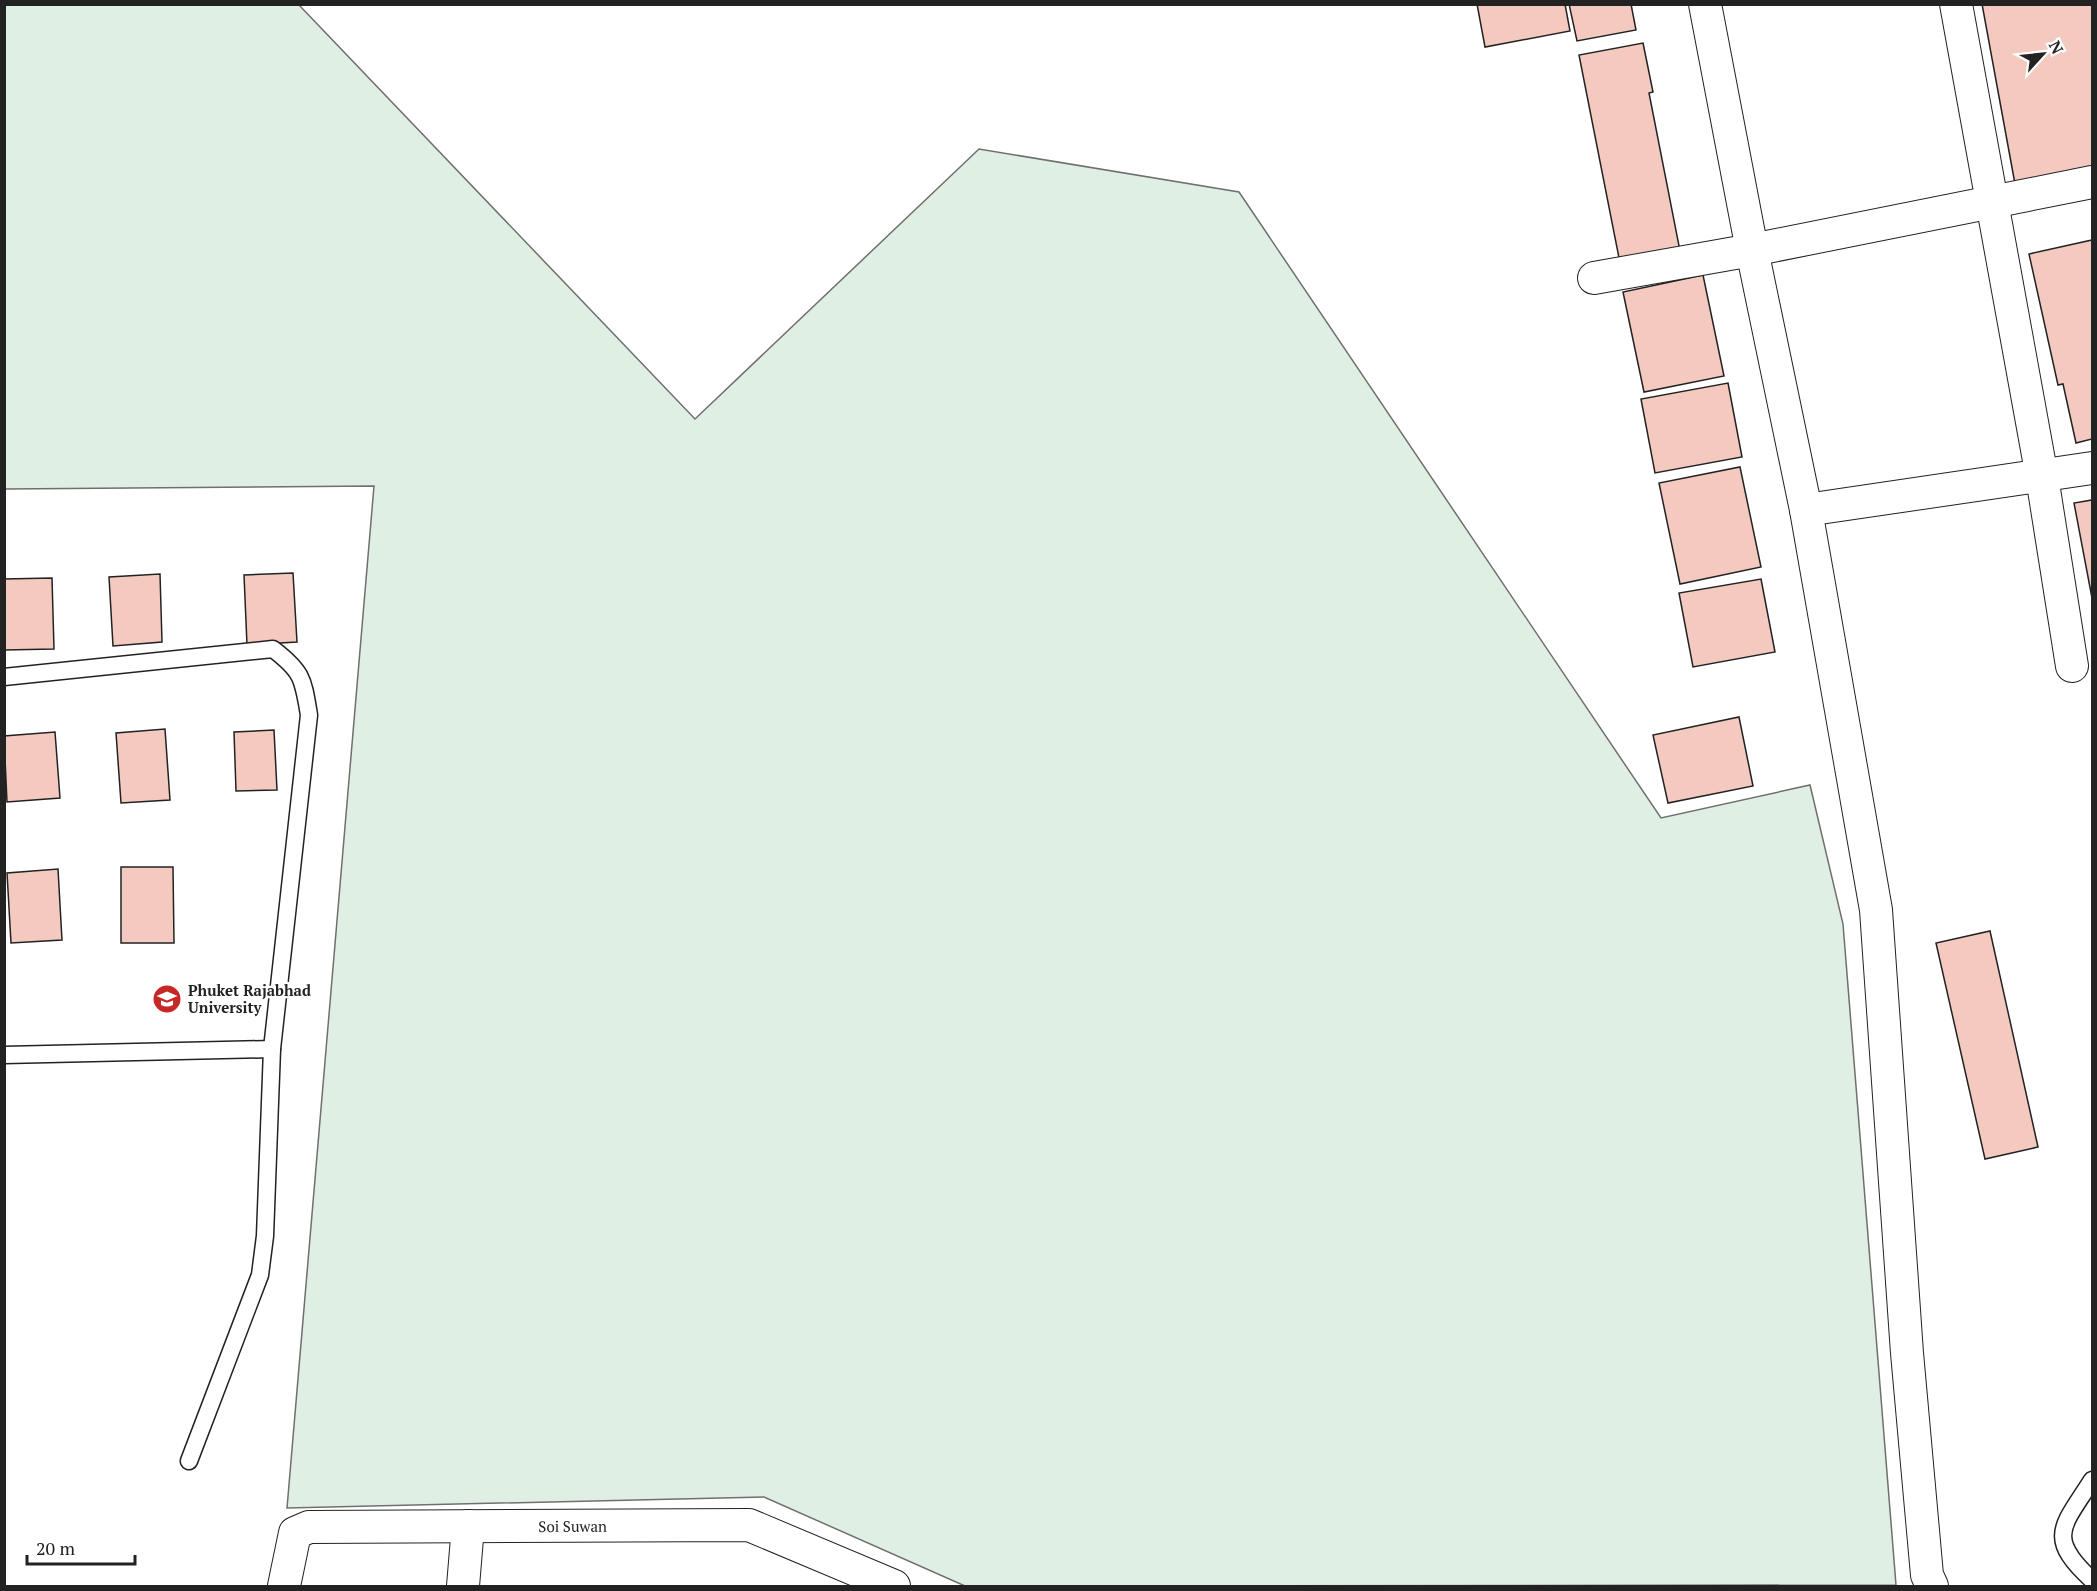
<svg xmlns="http://www.w3.org/2000/svg" width="2097" height="1591" font-family="'PT Serif',serif">
<rect width="100%" height="100%" fill="#fff"/>
<!-- green -->
<polygon fill="#e0efe3" stroke="#6f6f6f" stroke-width="1.5" points="4,5 299,5 695,419 979,149 1239,192 1661,818 1810,785 1843,924 1896,1585 965,1586 764,1497 287,1508 374,486 5,489"/>
<!-- building -->
<g fill="#f3c9c0" stroke="#222" stroke-width="1.5">
<polygon points="1477,4 1565,4 1570,31 1485,47"/>
<polygon points="1569,4 1631,4 1636,30 1577,41"/>
<polygon points="1982,4 2092,4 2092,169 2015,184"/>
<polygon points="1643,43 1653,92 1649,93 1681,256 1621,268 1579,55"/>
<polygon points="2092,240 2092,439 2076,443 2063,384 2058,385 2029,254"/>
<polygon points="1703,275 1724,376 1644,392 1623,292"/>
<polygon points="1728,383 1742,457 1655,473 1641,399"/>
<polygon points="1740,467 1761,567 1680,584 1659,483"/>
<polygon points="2092,500 2092,598 2074,503"/>
<polygon points="293,573 297,642 247,645 244,575"/>
<polygon points="160,574 162,642 113,646 109,577"/>
<polygon points="52,578 54,649 4,650 4,579"/>
<polygon points="1761,579 1775,652 1693,667 1679,593"/>
<polygon points="1739,717 1753,786 1668,803 1653,735"/>
<polygon points="165,729 170,800 121,803 116,733"/>
<polygon points="274,730 277,790 236,791 234,732"/>
<polygon points="55,732 60,798 7,802 4,736"/>
<polygon points="121,867 173,867 174,943 121,943"/>
<polygon points="58,869 62,940 11,943 7,873"/>
<polygon points="1990,931 2038,1147 1985,1159 1936,943"/>
</g>
<g fill="none" stroke-linecap="round" stroke-linejoin="round">
<!-- service casing -->
<g stroke="#222" stroke-width="19">
<g id="service">
<path d="M4,677L273,649C303,672 303,679 309,715L272,1049L265,1236L260,1275L189,1461"/>
<polyline points="4,1055 272,1049"/>
<path d="M2092,1480C2063,1526 2045,1537 2092,1580"/>
</g>
</g>
<!-- minor casing -->
<g stroke="#222" stroke-width="34">
<g id="minor">
<polyline points="1705,4 1752,250 1806,510 1876,910 1907,1353 1927,1575 1932,1586"/>
<polyline points="1956,4 2042,477 2072,666"/>
<polyline points="1594,278 1752,250 2092,182"/>
<polyline points="1806,510 2092,468"/>
<path id="s1" d="M284,1586L295,1533L309,1527L749,1525L894,1586"/>
<polyline points="463,1586 468,1526"/>
</g>
</g>
<!-- service -->
<use href="#service" stroke="#fff" stroke-width="16"/>
<!-- minor -->
<use href="#minor" stroke="#fff" stroke-width="32"/>
</g>
<!-- icons -->
<defs>
<g id="university-disc" transform="scale(1.5)"><circle r="9.5" fill="#c62828" stroke="#fff"/><path d="M0-5L7-2L0 1L-7-2ZM-4 1L0 2.5L4 1V4Q0 6-4 4Z" fill="#fff"/></g>
</defs>
<g fill-rule="evenodd">
<use href="#university-disc" x="167" y="999"/>
</g>
<g text-anchor="middle" dominant-baseline="central" stroke-width="4.5" stroke-linejoin="round" paint-order="stroke">
<!-- poi labels -->
<g font-size="15" font-weight="bold" fill="#222" stroke="#fff" text-anchor="start">
<text x="188" y="990">Phuket Rajabhad<tspan x="188" dy="17">University</tspan></text>
</g>
<!-- street labels -->
<g font-size="15" fill="#222" stroke="#fff">
<text stroke="none"><textPath href="#s1" startOffset="333">Soi Suwan</textPath></text>
</g>
</g>
<!-- border -->
<rect width="2097" height="1591" fill="none" stroke="#222222" stroke-width="12"/>
<!-- north arrow -->
<g transform="translate(2043 54) rotate(63)" stroke="#ffffff" stroke-width="4.5" paint-order="stroke">
<path d="M0-4.5L10 22L0 15L-10 22Z" fill="#222222"/>
<text y="-9" font-size="16" font-weight="bold" text-anchor="middle" fill="#222222">N</text>
</g>
<!-- scale -->
<path d="M27 1555v9h108v-9" fill="none" stroke="#222222" stroke-width="3"/>
<text x="36" y="1555" font-size="18" fill="#222222" stroke="#ffffff" stroke-width="4.5" paint-order="stroke">20 m</text>
</svg>
